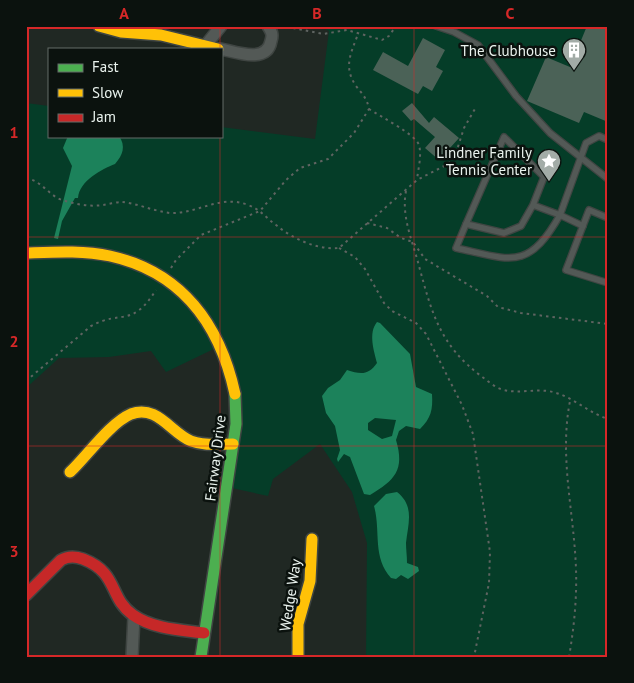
<svg xmlns="http://www.w3.org/2000/svg" width="634" height="683" font-family="'PT Sans',sans-serif">
<rect width="100%" height="100%" fill="#202823"/>
<!-- green -->
<polygon fill="#053d28" points="320,26 608,26 608,601 604,657 366,657 367,543 352,492 320,444 273,479 268,496 227,487 236,424 222,345 166,372 151,351 109,357 59,358 26,388 26,103 49,106 49,136 221,136 221,127 315,139 329,31"/>
<!-- water -->
<g fill="#1c825b" fill-rule="evenodd">
<path d="M68,136H119C126,146 123,155 115,164C102,169 79,181 78,198H75L62,221L58,239L54,238L72,166L63,148Z"/>
<path d="M377,322L380,323L410,354L416,387L432,394C433,410 431,418 420,429L406,426L399,431L396,440C405,470 395,480 370,495L364,494L350,457L344,454L338,462L337,459L340,450L335,426L326,413L322,396L328,388L340,380L347,370C360,374 368,376 377,363C374,351 368,333 377,322ZM375,418L396,420L392,436L382,439L368,430V423Z"/>
<path d="M397,492C415,506 408,524 406,543C406,549 407,556 407,563L418,567L419,571L408,579L401,575L396,579L391,578C372,557 381,531 374,506L386,494Z"/>
</g>
<!-- building -->
<g fill="#4b6257">
<polygon points="587,26 608,26 608,75 605,81 608,82 608,122 584,112 579,123 527,101 546,57 570,67"/>
<polygon points="423,38 445,50 436,67 443,71 432,91 423,86 418,94 373,70 383,52 408,66"/>
<polygon points="412,103 429,123 434,117 459,138 439,160 425,148 435,137 414,119 411,121 402,111"/>
</g>
<g fill="none" stroke-linecap="round" stroke-linejoin="round">
<!-- lane casing -->
<g stroke="#3f4542" stroke-width="8">
<g id="lane">
<polyline points="436,26 454,32 478,45 516,96 550,133 608,179"/>
<polyline points="533,205 521,226 504,233 466,224 504,137 544,177 533,205 560,215 586,143 599,136 608,140"/>
<polyline points="608,218 589,210 566,270 608,283"/>
<path d="M466,224L456,248C512,260 528,271 560,215L583,226"/>
</g>
</g>
<!-- street casing -->
<g stroke="#3f4542" stroke-width="14">
<g id="street">
<polyline points="205,46 221,26"/>
<path d="M221,49C236,52 267,64 271,41C273,35 272,32 268,26"/>
<polyline points="132,657 134,616"/>
</g>
</g>
<!-- fast casing -->
<g stroke="#3f4542" stroke-width="14">
<polyline id="fast" points="201,657 236,424 235,394"/>
</g>
<!-- slow casing -->
<g stroke="#3f4542" stroke-width="14">
<g id="slow">
<polyline points="99,26 121,32 161,35 218,49"/>
<path d="M26,253C53,252 83,250 110,256C182,272 220,325 235,394"/>
<path d="M70,472C87,456 110,423 131,414C157,404 171,433 191,441C204,446 219,444 233,444"/>
<polyline points="298,657 298,624 310,581 312,539"/>
</g>
</g>
<!-- jam casing -->
<g stroke="#3f4542" stroke-width="14">
<path id="jam" d="M26,595L61,560C68,556 75,556 83,559C119,573 108,597 133,615C153,629 181,630 204,633"/>
</g>
<!-- path -->
<g stroke="#5f6461" stroke-width="2" stroke-dasharray="2.5 4" stroke-linecap="butt">
<polyline points="280,28 293,28 323,34 347,30 382,40 389,36 396,26"/>
<path d="M369,109C381,117 415,134 419,145C422,156 418,169 417,180"/>
<path d="M26,178C42,181 48,195 62,200C75,204 89,207 103,205C109,204 116,202 122,202C136,203 153,211 170,213C198,214 220,194 248,205C260,209 266,218 276,225C293,239 317,250 339,248L417,180L448,164L455,156L464,128L476,107"/>
<path d="M406,191C401,217 413,242 419,266C432,314 440,345 481,376C488,381 495,388 504,390C520,394 537,388 553,392C573,397 589,413 608,419"/>
<polyline points="367,223 387,228 401,238 413,242 425,259 487,296 498,307 521,313 608,324"/>
<polyline points="339,248 355,257 365,269 384,303 392,311 416,323 426,334 462,405 473,434 490,552 489,583 474,657"/>
<path d="M171,268L176,260L201,235L260,211L286,180L300,168L328,159L354,133L369,109C367,98 362,94 356,86C343,67 351,53 358,34"/>
<path d="M26,381L91,326C122,309 131,329 156,290"/>
<path d="M569,657C574,628 577,598 576,569C574,512 559,457 570,401"/>
</g>
<!-- lane -->
<use href="#lane" stroke="#535956" stroke-width="5.5"/>
<!-- street -->
<use href="#street" stroke="#535956" stroke-width="11"/>
<!-- fast -->
<use href="#fast" stroke="#4caf50" stroke-width="11"/>
<!-- slow -->
<use href="#slow" stroke="#ffc107" stroke-width="11"/>
<!-- jam -->
<use href="#jam" stroke="#c62828" stroke-width="11"/>
</g>
<!-- grid -->
<path fill="none" stroke="#d62828" stroke-width="1" stroke-opacity="0.55" d="M220,26V49M414,26V657M220,136V657M26,237H608M26,446H608"/>
<!-- icons -->
<defs>
<g id="building-pin" transform="scale(1.25)"><path d="M0 17L-7.5 6A9.5 9.5 0 1 1 7.5 6Z" fill="#a3aca7" stroke="#0b120e"/><path d="M-4-6H4V6H1V3H-1V6H-4ZM-2.5-4.3h1.7v1.8h-1.7ZM.8-4.3h1.7v1.8H.8ZM-2.5-1h1.7V.8h-1.7ZM.8-1h1.7V.8H.8Z" fill="#fff"/></g>
<g id="sight-pin" transform="scale(1.25)"><path d="M0 17L-7.5 6A9.5 9.5 0 1 1 7.5 6Z" fill="#a3aca7" stroke="#0b120e"/><path d="M0-6L1.8-2.2L6-1.7L2.9 1.2L3.7 5.4L0 3.3L-3.7 5.4L-2.9 1.2L-6-1.7L-1.8-2.2Z" fill="#fff"/></g>
</defs>
<g fill-rule="evenodd">
<use href="#building-pin" x="574" y="50"/>
<use href="#sight-pin" x="549" y="161"/>
</g>
<g text-anchor="middle" dominant-baseline="central" stroke-width="5" stroke-linejoin="round" paint-order="stroke">
<!-- poi labels -->
<g font-size="15" fill="#eaf3ee" stroke="#0b120e" text-anchor="end">
<text x="556" y="50">The Clubhouse</text>
<text x="532" y="152">Lindner Family<tspan x="532" dy="17">Tennis Center</tspan></text>
</g>
<!-- street labels -->
<g font-size="15" fill="#eaf3ee" stroke="#0b120e">
<text transform="translate(215 458) rotate(-83)">Fairway Drive</text>
<text transform="translate(290 595) rotate(-81)">Wedge Way</text>
</g>
</g>
<!-- border -->
<rect width="634" height="683" fill="none" stroke="#0b120e" stroke-width="55"/>
<!-- legend -->
<rect x="48" y="48" width="175" height="90" fill="#0b120e" stroke="#646c68"/>
<rect x="58" y="64" width="25" height="8" fill="#4caf50" stroke="#646c68"/>
<text x="92" y="72" font-size="15" fill="#eaf3ee">Fast</text>
<rect x="58" y="89" width="25" height="8" fill="#ffc107" stroke="#646c68"/>
<text x="92" y="98" font-size="15" fill="#eaf3ee">Slow</text>
<rect x="58" y="114" width="25" height="8" fill="#c62828" stroke="#646c68"/>
<text x="92" y="122" font-size="15" fill="#eaf3ee">Jam</text>
<rect x="28" y="28" width="578" height="628" fill="none" stroke="#d62828" stroke-width="2"/>
<g font-size="16" text-anchor="middle" font-weight="bold" fill="#d62828">
<text x="124" y="19">A</text>
<text x="317" y="19">B</text>
<text x="510" y="19">C</text>
<text x="14" y="138">1</text>
<text x="14" y="347">2</text>
<text x="14" y="557">3</text>
</g>
</svg>
